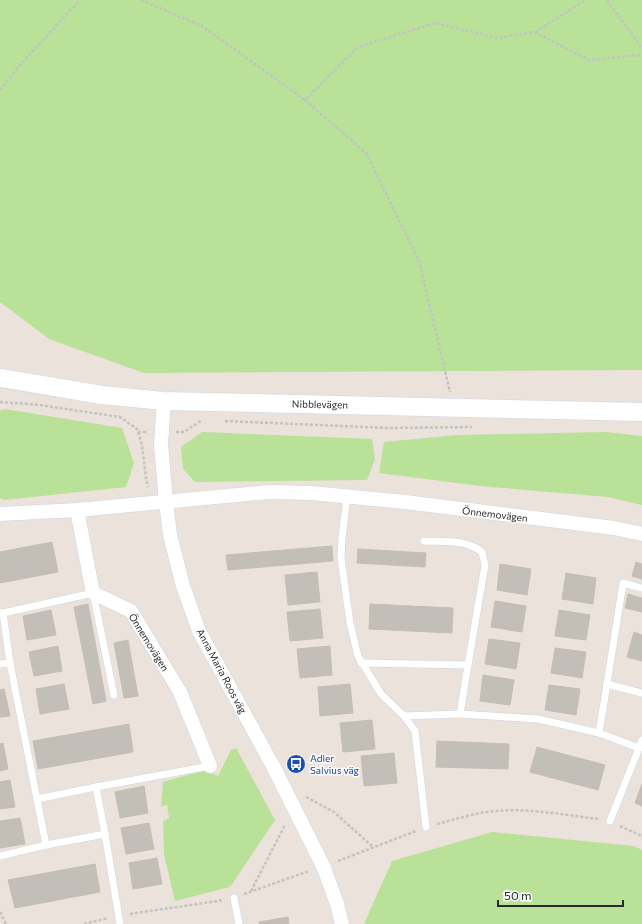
<svg xmlns="http://www.w3.org/2000/svg" width="642" height="924" font-family="Commissioner,sans-serif">
<rect width="100%" height="100%" fill="#ebe2db"/>
<!-- green -->
<g fill="#b9e198">
<polygon points="0,0 642,0 642,370 144,373 49,339 0,302"/>
<polygon points="5,409 122,428 134,463 126,487 4,500 0,498 0,410"/>
<polygon points="202,432 372,439 375,459 367,480 195,482 183,469 181,447"/>
<polygon points="606,432 642,436 642,505 608,497 480,486 379,473 384,442 457,435"/>
<polygon points="236,748 275,820 230,887 175,901 164,855 163,821 169,818 167,805 161,807 163,782 205,770 218,776 231,750"/>
<polygon points="492,832 634,846 642,850 642,924 364,924 392,861"/>
</g>
<!-- building -->
<g fill="#c3beb7" stroke="#c6beb5">
<polygon points="52,542 58,572 0,583 0,552"/>
<polygon points="332,546 333,561 228,570 226,555"/>
<polygon points="358,549 426,553 425,567 357,563"/>
<polygon points="636,562 642,564 642,579 632,576"/>
<polygon points="500,564 531,569 527,595 497,590"/>
<polygon points="317,572 320,602 288,605 285,575"/>
<polygon points="566,573 596,578 593,604 562,599"/>
<polygon points="628,594 642,598 642,612 625,608"/>
<polygon points="495,601 526,606 522,632 491,627"/>
<polygon points="88,604 106,701 93,704 74,607"/>
<polygon points="370,604 453,608 452,633 369,629"/>
<polygon points="320,609 323,638 290,641 287,612"/>
<polygon points="51,610 56,635 27,640 23,616"/>
<polygon points="559,610 590,615 586,640 555,636"/>
<polygon points="634,632 642,635 642,661 627,657"/>
<polygon points="489,639 520,643 516,669 485,664"/>
<polygon points="128,640 138,696 124,698 114,643"/>
<polygon points="58,646 62,671 34,676 29,652"/>
<polygon points="330,646 332,675 300,678 297,649"/>
<polygon points="555,648 586,652 582,678 551,673"/>
<polygon points="483,675 514,680 510,705 480,701"/>
<polygon points="64,684 69,709 40,714 36,689"/>
<polygon points="350,684 353,713 320,716 318,687"/>
<polygon points="549,685 580,689 576,715 545,710"/>
<polygon points="4,689 10,716 0,717 0,690"/>
<polygon points="372,720 375,749 343,752 340,723"/>
<polygon points="129,724 133,752 38,769 33,741"/>
<polygon points="437,741 509,744 508,769 436,767"/>
<polygon points="3,743 8,769 0,771 0,744"/>
<polygon points="537,747 605,765 598,790 530,772"/>
<polygon points="394,753 397,783 364,786 361,756"/>
<polygon points="10,780 15,807 0,809 0,782"/>
<polygon points="642,784 642,806 635,803"/>
<polygon points="144,786 148,813 120,818 115,792"/>
<polygon points="20,818 25,844 0,848 0,821"/>
<polygon points="149,823 154,849 126,854 121,828"/>
<polygon points="157,858 162,884 133,889 129,863"/>
<polygon points="95,864 100,892 15,908 8,880"/>
<polygon points="288,917 289,924 259,924 259,922"/>
</g>
<g fill="none" stroke-linecap="round" stroke-linejoin="round">
<!-- service casing -->
<g stroke="#d0d5e2" stroke-width="8">
<g id="service">
<polyline points="347,496 342,538 341,558 350,623 358,656 381,694 404,716 460,714"/>
<path d="M424,541C444,542 465,539 482,552L485,565L468,665"/>
<polyline points="0,613 3,613 10,663"/>
<polyline points="3,613 93,593 114,695"/>
<polyline points="361,663 468,665 460,714 538,719 599,733 607,684 642,693"/>
<polyline points="0,664 10,663 46,845 105,834 120,924"/>
<polyline points="607,684 623,583 642,588"/>
<polyline points="404,716 415,731 426,827"/>
<polyline points="599,733 639,748 642,740"/>
<polyline points="96,787 210,766"/>
<polyline points="37,799 96,787 105,834"/>
<polyline points="610,821 639,748"/>
<polyline points="0,856 46,845"/>
<polyline points="234,898 239,924"/>
</g>
</g>
<!-- minor casing -->
<g stroke="#d0d5e2" stroke-width="15">
<g id="minor">
<polyline points="164,401 161,444 166,502 170,535 183,586 199,631 273,766 324,868 337,904 342,924"/>
<polyline points="77,510 93,593 131,611 180,692 210,766"/>
<polyline points="0,514 77,510 269,492 311,493 405,502 614,528 642,534"/>
</g>
</g>
<!-- tertiary casing -->
<g stroke="#d0d5e2" stroke-width="19">
<polyline id="tertiary" points="0,378 102,395 164,401 642,412"/>
</g>
<!-- path -->
<g stroke="#c3c3c3" stroke-width="2.5" stroke-dasharray="3 2" stroke-linecap="butt">
<polyline points="141,0 202,26 305,100 358,47 435,23 498,38 534,32 589,60 642,55"/>
<polyline points="607,0 642,48"/>
<polyline points="535,32 586,0"/>
<polyline points="0,90 20,65 80,0"/>
<polyline points="305,100 366,153 419,261 450,392"/>
<polyline points="0,402 40,405 120,417 137,429 142,445 146,478 148,487"/>
<polyline points="225,421 388,428 472,427"/>
<polyline points="138,432 147,432"/>
<polyline points="176,432 184,432 202,420"/>
<polyline points="306,797 334,812 374,848"/>
<path d="M437,824C456,819 475,813 495,811C529,808 565,815 599,819"/>
<polyline points="620,826 642,836"/>
<polyline points="338,861 416,831"/>
<polyline points="251,891 285,825"/>
<polyline points="244,894 309,871"/>
<polyline points="0,912 6,924"/>
<polyline points="130,914 224,900"/>
<polyline points="84,924 108,918"/>
</g>
<!-- service -->
<use href="#service" stroke="#fff" stroke-width="7"/>
<!-- minor -->
<use href="#minor" stroke="#fff" stroke-width="14"/>
<!-- tertiary -->
<use href="#tertiary" stroke="#fff" stroke-width="18"/>
</g>
<!-- icons -->
<defs>
<g id="bus-disc" transform="scale(1)"><circle r="9.5" fill="#1a4fb4" stroke="#fff"/><path d="M-5-6H5V4H4V6H2V4H-2V6H-4V4H-5ZM-3.5-4V0h7V-4ZM-3.5 1.2v1.5H-2V1.2ZM2 1.2v1.5H3.5V1.2Z" fill="#fff"/></g>
</defs>
<g fill-rule="evenodd">
<use href="#bus-disc" x="296" y="764"/>
</g>
<g text-anchor="middle" dominant-baseline="central" stroke-width="3" stroke-linejoin="round" paint-order="stroke">
<!-- street labels -->
<g font-size="10" fill="#292929" stroke="#fff">
<text transform="translate(320 404) rotate(1)">Nibblevägen</text>
<text transform="translate(495 514) rotate(7)">Önnemovägen</text>
<text transform="translate(149 642) rotate(58)">Önnemovägen</text>
<text transform="translate(222 671) rotate(62)">Anna Maria Roos väg</text>
</g>
<!-- transit labels -->
<g font-size="10" fill="#164399" stroke="#fff" text-anchor="start">
<text x="310" y="758">Adler<tspan x="310" dy="12">Salvius väg</tspan></text>
</g>
</g>
<!-- scale -->
<path d="M498 900v6h125v-6" fill="none" stroke="#292929" stroke-width="2"/>
<text x="504" y="900" font-size="12" fill="#292929" stroke="#ffffff" stroke-width="3" paint-order="stroke">50 m</text>
</svg>
